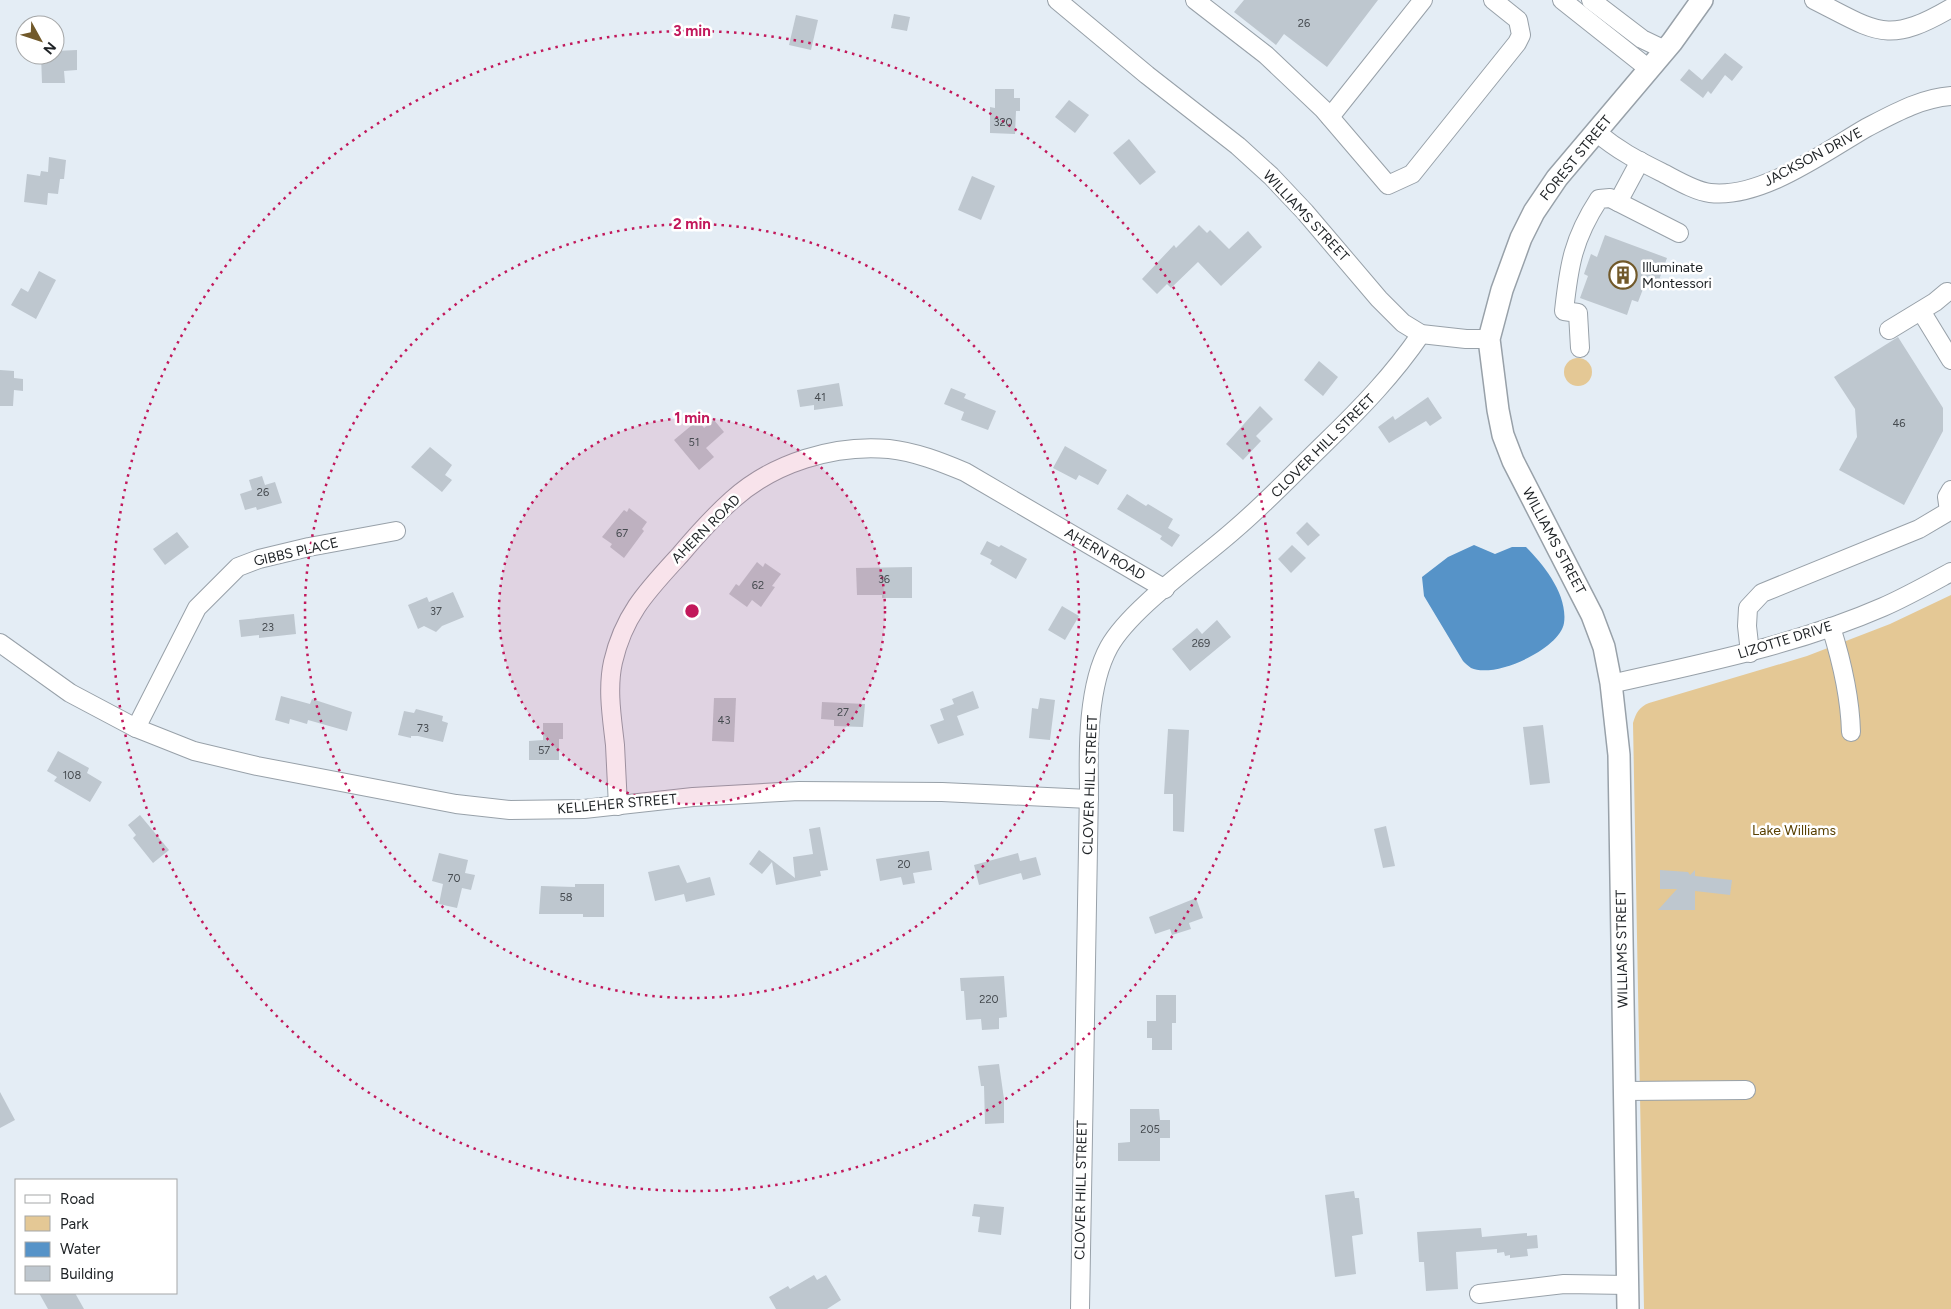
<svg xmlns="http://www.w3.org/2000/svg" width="1951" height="1309" font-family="Figtree,sans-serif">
<rect width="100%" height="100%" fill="#e4edf5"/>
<!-- green -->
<g fill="#e4c895">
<circle cx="1578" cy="372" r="14"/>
<path d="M1951,595V1309H1644L1633,723C1636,713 1639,707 1649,703L1807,656L1890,624Z"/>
</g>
<!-- water -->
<path fill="#5693c8" d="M1474,545L1495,554L1512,547H1526C1544,565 1568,595 1564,623C1560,649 1495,679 1471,668C1468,666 1465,663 1463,661L1424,596L1422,577L1448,557Z"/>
<!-- building -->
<g fill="#bec7cf">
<polygon points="1244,0 1378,0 1327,67 1284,34 1276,45 1234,12"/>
<polygon points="894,14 910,17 907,31 891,28"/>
<polygon points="796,15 818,20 811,50 789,45"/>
<polygon points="77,50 77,70 64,71 65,83 42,83 41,55 55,55 55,51"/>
<polygon points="1725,53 1743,67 1732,81 1725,75 1711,94 1708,91 1703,98 1680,80 1689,69 1702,80"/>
<polygon points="995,89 1014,89 1014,98 1020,98 1020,111 1016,111 1015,134 990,133 990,107 995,108"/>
<polygon points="1069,100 1089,115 1075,133 1055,117"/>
<polygon points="1129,139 1156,172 1140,185 1113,153"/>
<polygon points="49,157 66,160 64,179 60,179 58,194 48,193 47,205 24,202 27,174 40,176 41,171 48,172"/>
<polygon points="972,176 995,186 981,220 958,210"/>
<polygon points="1199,225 1207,233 1210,230 1229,249 1248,231 1262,247 1221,286 1198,262 1171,288 1167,284 1157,294 1142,279 1174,245 1176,248"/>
<polygon points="1605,235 1667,258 1659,280 1648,276 1638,302 1632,300 1627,315 1580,298 1588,276 1584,274 1591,254 1597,257"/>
<polygon points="39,271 56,280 36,319 11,305 21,288 28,292"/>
<polygon points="1898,337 1943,408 1943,431 1904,505 1839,470 1857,437 1855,409 1834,377"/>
<polygon points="1319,361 1338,377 1323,396 1304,380"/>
<polygon points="0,370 14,371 14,378 23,379 23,391 14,390 13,406 0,406"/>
<polygon points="839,383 843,406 814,410 814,405 800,407 797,390"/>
<polygon points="951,388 966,394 964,398 996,411 988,430 961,420 964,412 944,404"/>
<polygon points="1428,397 1442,418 1430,426 1426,421 1389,443 1378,427 1393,416 1395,420"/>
<polygon points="1260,406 1273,419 1256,436 1261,441 1243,460 1226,444"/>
<polygon points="698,420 704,428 714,420 724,432 706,448 714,457 699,470 674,440"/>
<polygon points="1065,446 1107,470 1098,485 1079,475 1076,480 1053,468"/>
<polygon points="430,447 452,465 445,475 452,480 442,492 411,467"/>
<polygon points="262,476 265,485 275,482 282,503 257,510 256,507 245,510 240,494 252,490 249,480"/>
<polygon points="1127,494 1146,506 1148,504 1173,519 1168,528 1180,535 1172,547 1160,539 1162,536 1117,509"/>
<polygon points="629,508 647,522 642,529 644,531 624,558 610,547 612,544 602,537 624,510 627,512"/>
<polygon points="1307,522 1320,535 1308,546 1296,533"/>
<polygon points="177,532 189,547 165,565 153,549"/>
<polygon points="987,541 999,547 1001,545 1027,559 1016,579 990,564 992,560 980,554"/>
<polygon points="1292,545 1306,558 1291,573 1278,559"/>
<polygon points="757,562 763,567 765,563 781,574 772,586 775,587 761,607 752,600 747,607 729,594 736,584 739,586"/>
<polygon points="912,567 912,598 882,598 882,595 857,595 856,568"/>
<polygon points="453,592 464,617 442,626 436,632 424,626 418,629 408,605 427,597 429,602"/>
<polygon points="1062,606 1079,616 1065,640 1048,630"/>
<polygon points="294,614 296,634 259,638 259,635 241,637 239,620"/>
<polygon points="1217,620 1231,637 1190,671 1172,649 1197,628 1202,634"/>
<polygon points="973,691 979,708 957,716 964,735 938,744 930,725 944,720 940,709 954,704 952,699"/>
<polygon points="281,696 310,704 312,699 352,712 347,731 308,720 307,724 290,719 289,724 275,720"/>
<polygon points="714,698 736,698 734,742 712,741"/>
<polygon points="1040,698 1055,700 1050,740 1029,738 1032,708 1038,709"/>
<polygon points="822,702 865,704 863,727 834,726 834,720 821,719"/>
<polygon points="416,709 443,716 442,721 448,723 443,742 418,736 411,736 411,738 398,735 404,711 414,713"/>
<polygon points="543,723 563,723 563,739 559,739 559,760 529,760 529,741 543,740"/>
<polygon points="1543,725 1550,783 1530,785 1523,727"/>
<polygon points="1168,729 1189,730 1184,832 1173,831 1173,794 1164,794"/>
<polygon points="58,751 89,768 87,773 102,782 90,802 54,781 57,777 47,771"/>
<polygon points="140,815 169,850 153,863 133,838 136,835 128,825"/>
<polygon points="1386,826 1395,866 1383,868 1374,829"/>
<polygon points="820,827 828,870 820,871 821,876 776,885 772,862 762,874 749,864 759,850 795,878 793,857 813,854 809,829"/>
<polygon points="929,851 932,870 913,873 915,883 903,885 901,877 880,881 876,859"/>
<polygon points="439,853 468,860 465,873 475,875 471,890 462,888 457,908 439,904 443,884 432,881"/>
<polygon points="1018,853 1020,861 1036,857 1041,875 1023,880 1021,873 979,885 974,865"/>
<polygon points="679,865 687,883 710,877 715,895 686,902 684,894 655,901 648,872"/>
<polygon points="1660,870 1688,872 1690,875 1695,870 1695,876 1732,880 1730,895 1695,891 1695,910 1658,910 1677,889 1660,889"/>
<polygon points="575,884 604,884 604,917 583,917 583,914 539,914 541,886 575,887"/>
<polygon points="1196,898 1203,918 1189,923 1191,929 1172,935 1170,929 1155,934 1149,917"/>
<polygon points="1004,976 1007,1017 999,1018 999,1029 982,1030 981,1019 966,1020 964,991 961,991 960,978"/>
<polygon points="1156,995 1176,995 1176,1023 1172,1023 1172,1050 1152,1050 1152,1038 1147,1038 1147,1021 1156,1021"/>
<polygon points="999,1064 1004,1099 1004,1123 985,1124 984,1086 981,1086 978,1066"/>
<polygon points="0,1092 15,1120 0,1128"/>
<polygon points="1130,1109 1159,1109 1160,1120 1170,1120 1170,1138 1160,1138 1160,1161 1118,1161 1118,1143 1130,1142"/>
<polygon points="1354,1191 1355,1198 1359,1198 1363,1234 1352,1236 1356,1274 1335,1277 1325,1195"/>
<polygon points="974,1204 1004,1207 1001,1235 978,1232 980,1217 972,1216"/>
<polygon points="1481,1228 1482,1237 1527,1233 1527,1236 1537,1235 1538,1248 1527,1249 1528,1256 1510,1258 1510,1255 1505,1256 1504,1252 1497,1253 1497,1249 1456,1252 1458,1289 1426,1291 1424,1262 1419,1262 1417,1232"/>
<polygon points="814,1275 817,1280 826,1275 841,1300 827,1309 776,1309 769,1297 788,1286 790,1289"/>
<polygon points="39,1293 75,1293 84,1309 48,1309"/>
</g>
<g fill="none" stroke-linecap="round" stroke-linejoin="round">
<!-- minor casing -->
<g stroke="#98a1a9" stroke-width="20">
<g id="minor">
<polyline points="1057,0 1147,75 1238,146 1271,176 1305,212 1379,299 1403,323 1421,334 1466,339 1489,339"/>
<polyline points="1195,0 1266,55 1323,109 1388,185 1412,174 1517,43 1521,35 1518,20 1493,0"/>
<polyline points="1562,0 1649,69"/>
<polyline points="1591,0 1642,39 1665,50"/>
<path d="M1814,0C1876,31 1886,46 1951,8"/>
<polyline points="1330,117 1423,0"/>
<path d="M1596,132C1619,151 1635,159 1661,172C1675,179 1694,191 1710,193C1761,199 1823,153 1866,128C1893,114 1921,98 1951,96"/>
<polyline points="1618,202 1679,233"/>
<polyline points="1921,311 1951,360"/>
<polyline points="1889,330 1935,302 1947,292"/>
<path d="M1580,348L1578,313L1564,311C1569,265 1573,239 1599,199L1610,198L1618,202L1640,161"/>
<polyline points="1949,511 1947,497 1951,490"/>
<path d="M1831,627C1842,662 1850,695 1851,732"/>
<polyline points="0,643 70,693 136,728 194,751 257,766 456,804 510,810 584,809 693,797 799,791 942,792 1089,799"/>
<polyline points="1750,653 1747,626 1748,608 1762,593 1919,529 1951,510"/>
<path d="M1611,684C1703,663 1796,645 1883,607C1906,597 1929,584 1951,572"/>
<polyline points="136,728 197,608 238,567 259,559 309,547 396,531"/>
<path d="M618,806C617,786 616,765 615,745C612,718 607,689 613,662C624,614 648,590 680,555C696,536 713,517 732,500C773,463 834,444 889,449C916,452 941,462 965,472L1165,589"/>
<polyline points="1624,1091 1746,1090"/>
<polyline points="1479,1294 1564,1284 1628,1285"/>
<path d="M1080,1309L1089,789C1088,746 1088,685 1109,647C1130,609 1199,561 1233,531C1266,503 1295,472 1326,442C1361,408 1393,375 1421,334"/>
</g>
</g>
<!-- major casing -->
<g stroke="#98a1a9" stroke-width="24">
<polyline id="major" points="1628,1309 1619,755 1611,683 1604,647 1592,615 1513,461 1503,435 1498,410 1489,339 1502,290 1521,238 1534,212 1557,178 1672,42 1702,0"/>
</g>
<!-- minor -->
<use href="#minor" stroke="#fff" stroke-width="18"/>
<!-- major -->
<use href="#major" stroke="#fff" stroke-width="21"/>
</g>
<!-- distance rings -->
<circle cx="692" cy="611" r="193" fill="#c2185b" fill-opacity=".12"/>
<g fill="none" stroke="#c2185b" stroke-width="2.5" stroke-dasharray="2.5 5">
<circle cx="692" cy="611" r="193"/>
<circle cx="692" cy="611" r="387"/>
<circle cx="692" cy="611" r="580"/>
</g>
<!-- icons -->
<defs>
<g id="building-ring" transform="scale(1.4375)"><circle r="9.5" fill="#fff" stroke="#71592a" stroke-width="1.5"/><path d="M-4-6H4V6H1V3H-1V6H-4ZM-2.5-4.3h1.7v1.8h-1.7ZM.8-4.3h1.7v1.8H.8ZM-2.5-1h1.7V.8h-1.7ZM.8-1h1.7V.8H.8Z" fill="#71592a"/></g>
</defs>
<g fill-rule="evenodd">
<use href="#building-ring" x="1623" y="275"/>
</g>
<g text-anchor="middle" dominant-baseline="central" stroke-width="5" stroke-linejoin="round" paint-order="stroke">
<!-- number labels -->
<g font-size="11" fill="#464b50">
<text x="1304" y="23">26</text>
<text x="1003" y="122">320</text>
<text x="820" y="397">41</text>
<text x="1899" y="423">46</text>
<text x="694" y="442">51</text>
<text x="263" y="492">26</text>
<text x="622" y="533">67</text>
<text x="884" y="579">36</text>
<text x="758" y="585">62</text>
<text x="436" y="611">37</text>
<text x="268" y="627">23</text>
<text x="1201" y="643">269</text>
<text x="843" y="712">27</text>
<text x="724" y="720">43</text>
<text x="423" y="728">73</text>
<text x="544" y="750">57</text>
<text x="72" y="775">108</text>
<text x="904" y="864">20</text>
<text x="454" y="878">70</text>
<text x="566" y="897">58</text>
<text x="989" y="999">220</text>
<text x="1150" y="1129">205</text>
</g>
<!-- street labels -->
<g font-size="14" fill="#1e2225" stroke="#fff">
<text transform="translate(1813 157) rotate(-28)">JACKSON DRIVE</text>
<text transform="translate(1576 158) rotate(-51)">FOREST STREET</text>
<text transform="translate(1306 216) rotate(47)">WILLIAMS STREET</text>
<text transform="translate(1323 446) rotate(-45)">CLOVER HILL STREET</text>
<text transform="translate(706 529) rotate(-45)">AHERN ROAD</text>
<text transform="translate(1554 541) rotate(62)">WILLIAMS STREET</text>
<text transform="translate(296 552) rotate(-13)">GIBBS PLACE</text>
<text transform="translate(1105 554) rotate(30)">AHERN ROAD</text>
<text transform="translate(1785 640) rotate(-17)">LIZOTTE DRIVE</text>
<text transform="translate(1090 785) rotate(-88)">CLOVER HILL STREET</text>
<text transform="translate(617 804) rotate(-5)">KELLEHER STREET</text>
<text transform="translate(1622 949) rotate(-91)">WILLIAMS STREET</text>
<text transform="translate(1081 1190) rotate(-89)">CLOVER HILL STREET</text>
</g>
<!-- poi labels -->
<g font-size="14" fill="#1e2225" stroke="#fff" text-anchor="start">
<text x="1642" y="267">Illuminate<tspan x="1642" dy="16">Montessori</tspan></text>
</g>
<!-- park labels -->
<g font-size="14" fill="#594001" stroke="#fff">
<text x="1794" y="830">Lake Williams</text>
</g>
</g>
<circle cx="692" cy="611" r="8" fill="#c2185b" stroke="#fff" stroke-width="2.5"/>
<g font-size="15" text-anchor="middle" font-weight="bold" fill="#c2185b" stroke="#fff" stroke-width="5" stroke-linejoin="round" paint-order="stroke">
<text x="692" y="36">3 min</text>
<text x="692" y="229">2 min</text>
<text x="692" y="423">1 min</text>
</g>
<!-- legend -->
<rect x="15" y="1179" width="162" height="115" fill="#ffffff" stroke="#a5a7a8"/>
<rect x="25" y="1195" width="25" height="8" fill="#ffffff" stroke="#a5a7a8"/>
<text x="60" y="1204" font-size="15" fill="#1e2225">Road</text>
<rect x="25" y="1216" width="25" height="15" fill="#e4c895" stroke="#a5a7a8"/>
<text x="60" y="1229" font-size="15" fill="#1e2225">Park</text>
<rect x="25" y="1242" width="25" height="15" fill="#5693c8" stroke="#a5a7a8"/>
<text x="60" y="1254" font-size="15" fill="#1e2225">Water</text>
<rect x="25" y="1266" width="25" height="15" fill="#bec7cf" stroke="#a5a7a8"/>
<text x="60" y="1279" font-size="15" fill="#1e2225">Building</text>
<!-- north arrow -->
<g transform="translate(40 40) rotate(130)"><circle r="24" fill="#ffffff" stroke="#a5a7a8"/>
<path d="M0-4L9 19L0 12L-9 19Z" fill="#71592a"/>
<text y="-8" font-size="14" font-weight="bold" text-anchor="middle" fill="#1e2225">N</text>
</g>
</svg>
